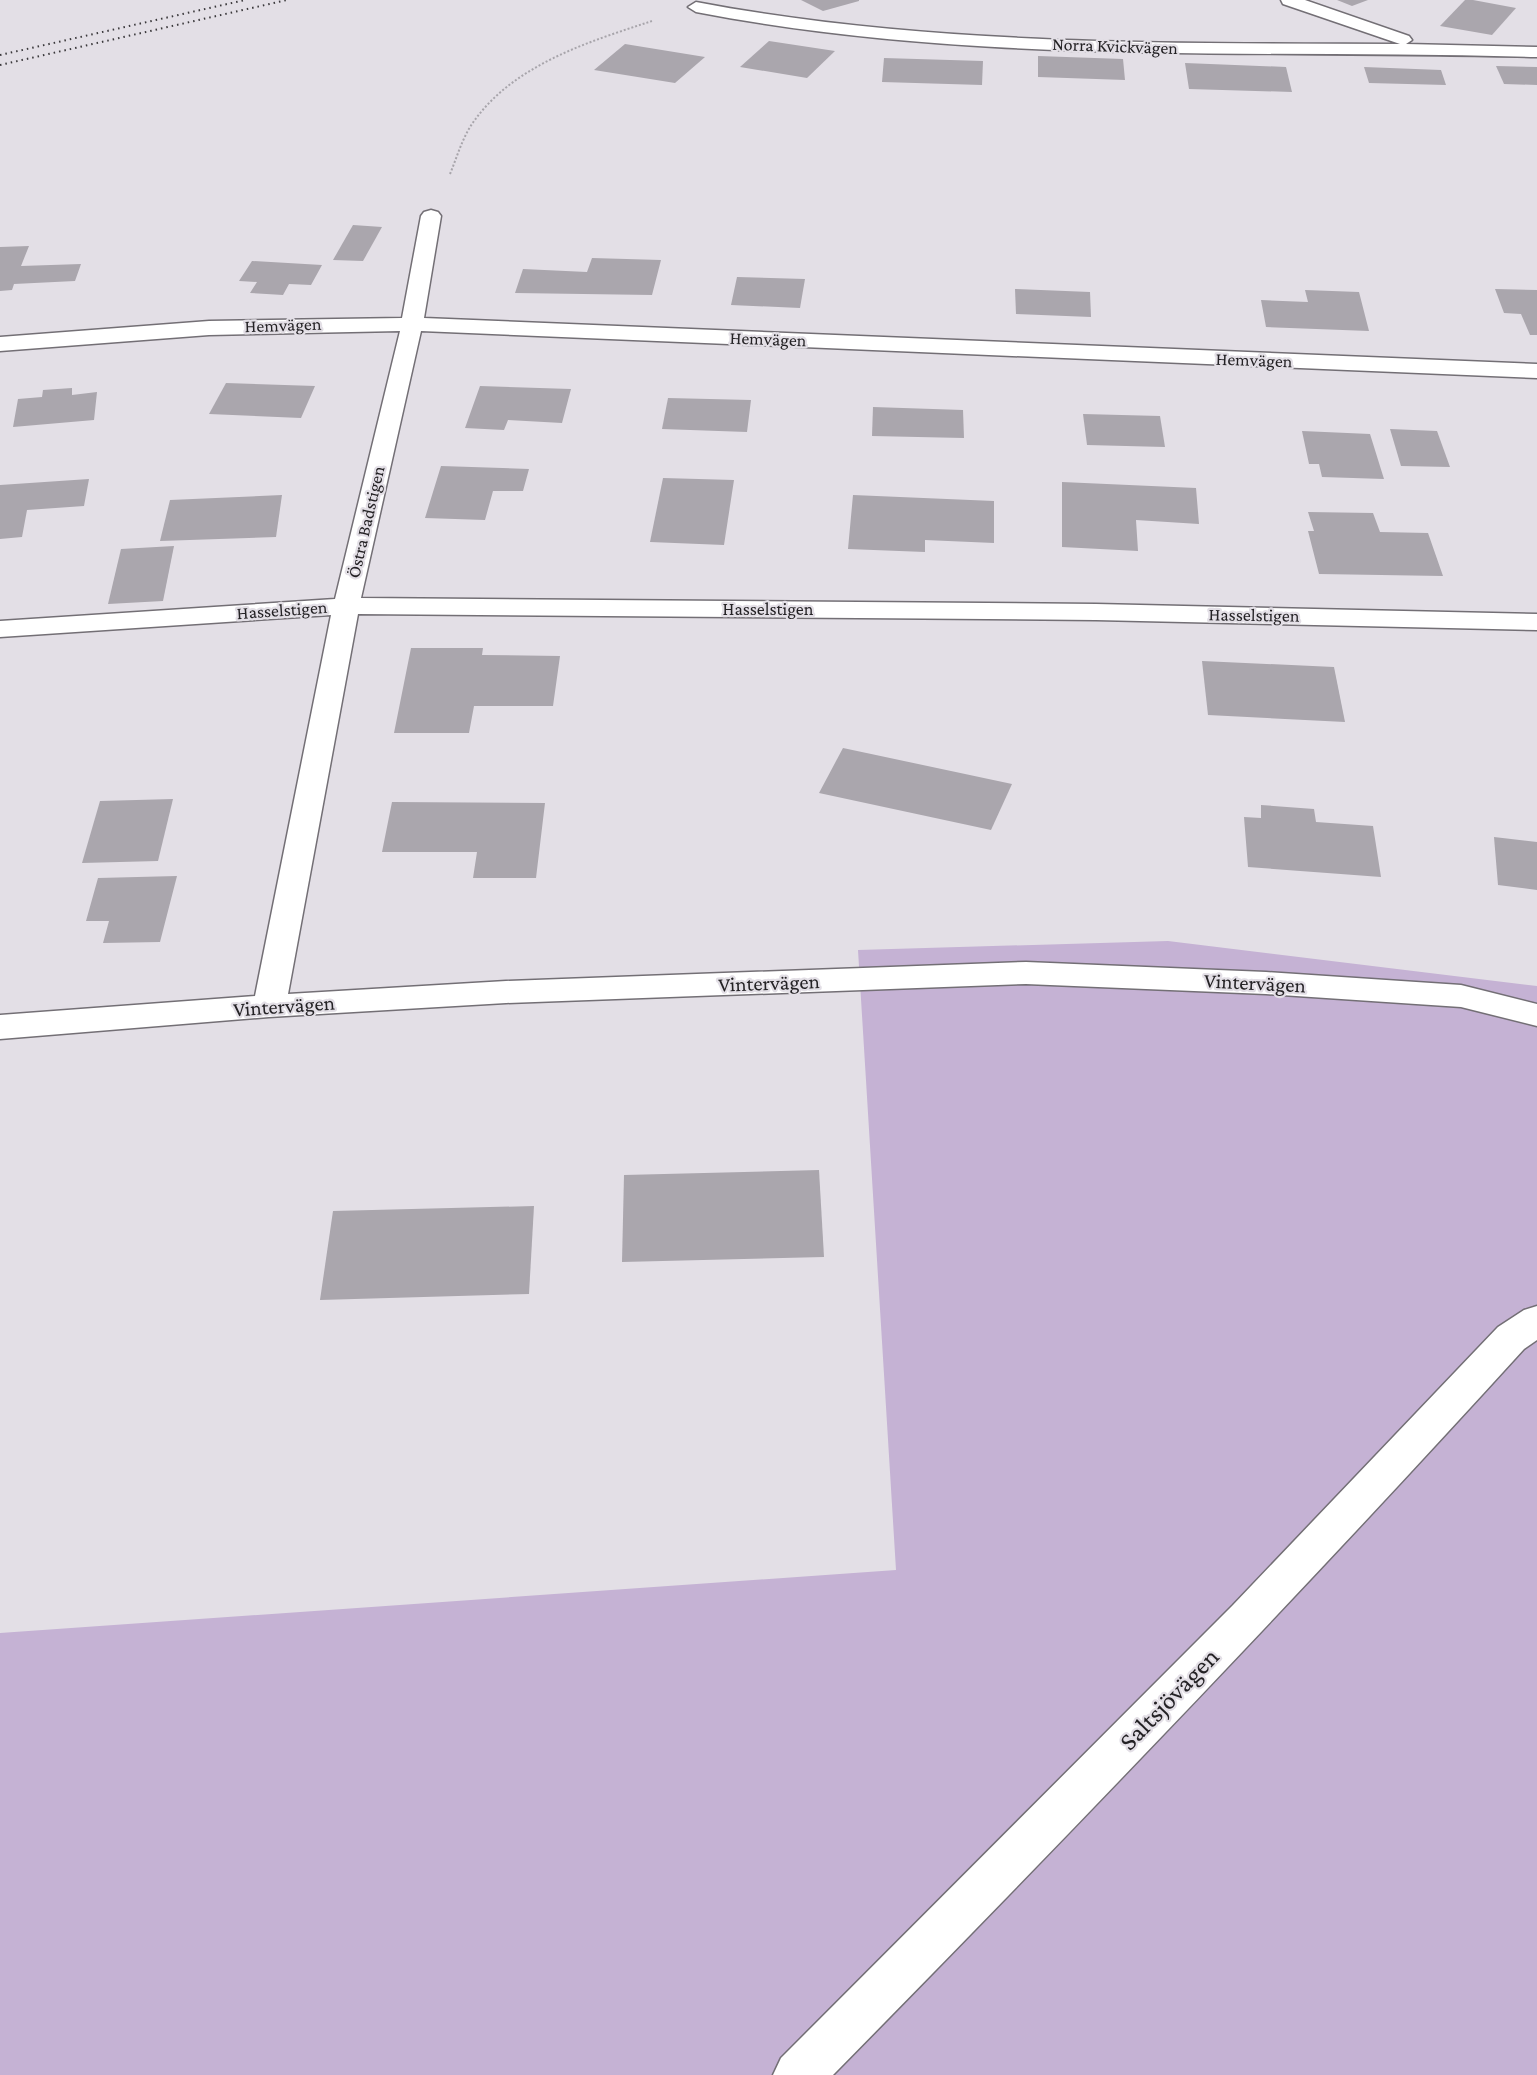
<svg xmlns="http://www.w3.org/2000/svg" width="1537" height="2075" font-family="'Crimson Pro',serif">
<rect width="100%" height="100%" fill="#e3dfe6"/>
<!-- green -->
<polygon fill="#c5b2d4" points="1168,941 1537,986 1537,2075 0,2075 0,1633 896,1570 858,950"/>
<!-- building -->
<g fill="#aaa6ad">
<polygon points="801,0 859,0 859,1 823,11"/>
<polygon points="1337,0 1368,0 1352,6"/>
<polygon points="1465,0 1473,0 1516,8 1492,35 1440,26"/>
<polygon points="769,41 835,51 807,78 740,67"/>
<polygon points="625,44 705,57 675,83 594,70"/>
<polygon points="1038,56 1123,59 1125,80 1038,77"/>
<polygon points="884,58 983,61 982,85 882,82"/>
<polygon points="1185,63 1286,67 1292,92 1189,89"/>
<polygon points="1496,66 1537,67 1537,85 1504,84"/>
<polygon points="1364,67 1441,70 1446,85 1369,83"/>
<polygon points="353,225 382,227 363,261 333,260"/>
<polygon points="29,246 21,266 81,264 75,281 14,284 12,290 0,291 0,247"/>
<polygon points="592,258 661,260 652,295 515,293 523,269 587,272"/>
<polygon points="252,261 322,265 311,285 289,284 283,295 250,293 257,282 239,281"/>
<polygon points="737,277 805,279 800,308 731,305"/>
<polygon points="1015,289 1090,292 1091,317 1016,314"/>
<polygon points="1495,289 1537,290 1537,335 1530,335 1521,314 1504,313"/>
<polygon points="1305,290 1359,292 1369,331 1266,327 1261,300 1308,302"/>
<polygon points="226,383 315,386 301,418 209,414"/>
<polygon points="480,386 571,389 562,423 508,420 504,430 465,428"/>
<polygon points="72,388 72,395 97,392 94,420 13,427 18,399 42,397 43,390"/>
<polygon points="668,398 751,400 747,432 662,429"/>
<polygon points="873,407 963,410 964,438 872,436"/>
<polygon points="1083,414 1160,416 1165,447 1087,445"/>
<polygon points="1390,429 1437,431 1450,467 1401,466"/>
<polygon points="1302,431 1370,434 1384,479 1322,477 1319,464 1309,464"/>
<polygon points="441,466 529,469 523,491 493,491 485,520 425,518"/>
<polygon points="663,478 734,480 724,545 650,542"/>
<polygon points="89,479 84,506 27,510 22,537 0,539 0,485"/>
<polygon points="1062,482 1196,488 1199,524 1136,520 1138,551 1062,547"/>
<polygon points="282,495 276,537 160,541 170,500"/>
<polygon points="853,495 994,501 994,543 925,540 925,552 848,549"/>
<polygon points="1308,512 1373,513 1380,532 1428,533 1443,576 1319,574 1308,531 1314,531"/>
<polygon points="174,546 163,601 108,604 121,549"/>
<polygon points="411,648 483,648 482,655 560,656 553,706 474,706 469,733 394,733"/>
<polygon points="1202,661 1334,667 1345,722 1208,715"/>
<polygon points="843,748 1012,784 991,830 819,793"/>
<polygon points="173,799 158,861 82,863 100,801"/>
<polygon points="392,802 545,803 536,878 473,878 477,852 382,852"/>
<polygon points="1261,805 1314,809 1316,822 1373,826 1381,877 1248,867 1244,817 1261,818"/>
<polygon points="1494,837 1537,842 1537,890 1498,885"/>
<polygon points="177,876 160,942 103,943 109,921 86,921 98,878"/>
<polygon points="819,1170 824,1257 622,1262 624,1175"/>
<polygon points="534,1206 529,1294 320,1300 333,1211"/>
</g>
<g fill="none" stroke-linecap="round" stroke-linejoin="round">
<!-- minor casing -->
<g stroke="#736f75" stroke-width="3">
<g id="minor">
<path d="M1281,0H1305L1409,36L1412,40L1406,44L1537,47V57C1257,49 973,66 696,12L688,7L696,2C927,46 1165,43 1400,44L1283,4Z"/>
<polygon points="431,210 438,212 441,216 424,318 1537,364 1537,378 421,331 361,598 1096,604 1537,614 1537,630 1096,620 358,614 288,994 506,981 1026,962 1266,972 1461,985 1537,1004 1537,1026 1461,1007 1266,994 1026,984 506,1003 269,1017 0,1039 0,1015 255,996 331,615 0,637 0,621 335,599 400,331 209,335 0,351 0,337 209,321 402,318 421,216 424,212"/>
<path d="M1537,1306V1340L1524,1349C1299,1596 1067,1837 833,2075H773L781,2058L1233,1605L1498,1327L1524,1310Z"/>
</g>
</g>
<!-- path -->
<path stroke="#a8a5ab" stroke-width="2" stroke-dasharray="2 2" stroke-linecap="butt" d="M450,174C457,157 462,139 472,124C512,65 588,42 652,21"/>
<!-- minor -->
<use href="#minor" fill="#fff" fill-rule="evenodd"/>
<!-- rail -->
<g stroke="#3a383b" stroke-width="2" stroke-dasharray="1.5 4" stroke-linecap="butt">
<polyline points="0,55 245,0"/>
<polyline points="0,65 287,0"/>
</g>
</g>
<g text-anchor="middle" dominant-baseline="central" stroke-width="4.5" stroke-linejoin="round" paint-order="stroke">
<!-- far-street labels -->
<g font-size="18" fill="#242225" stroke="#e3dfe6">
<text transform="translate(1115 46) rotate(2)">Norra Kvickvägen</text>
<text transform="translate(283 325) rotate(-2)">Hemvägen</text>
<text transform="translate(768 339) rotate(2)">Hemvägen</text>
<text transform="translate(1254 360) rotate(2)">Hemvägen</text>
<text transform="translate(366 522) rotate(-77)">Östra Badstigen</text>
<text x="768" y="609">Hasselstigen</text>
<text transform="translate(282 610) rotate(-4)">Hasselstigen</text>
<text transform="translate(1254 615) rotate(1)">Hasselstigen</text>
</g>
<!-- street labels -->
<g font-size="21" fill="#242225" stroke="#e3dfe6">
<text transform="translate(769 983) rotate(-2)">Vintervägen</text>
<text transform="translate(1255 983) rotate(3)">Vintervägen</text>
<text transform="translate(284 1006) rotate(-4)">Vintervägen</text>
</g>
<!-- near-street labels -->
<g font-size="26" fill="#242225" stroke="#e3dfe6">
<text transform="translate(1169 1699) rotate(-46)">Saltsjövägen</text>
</g>
</g>
</svg>
